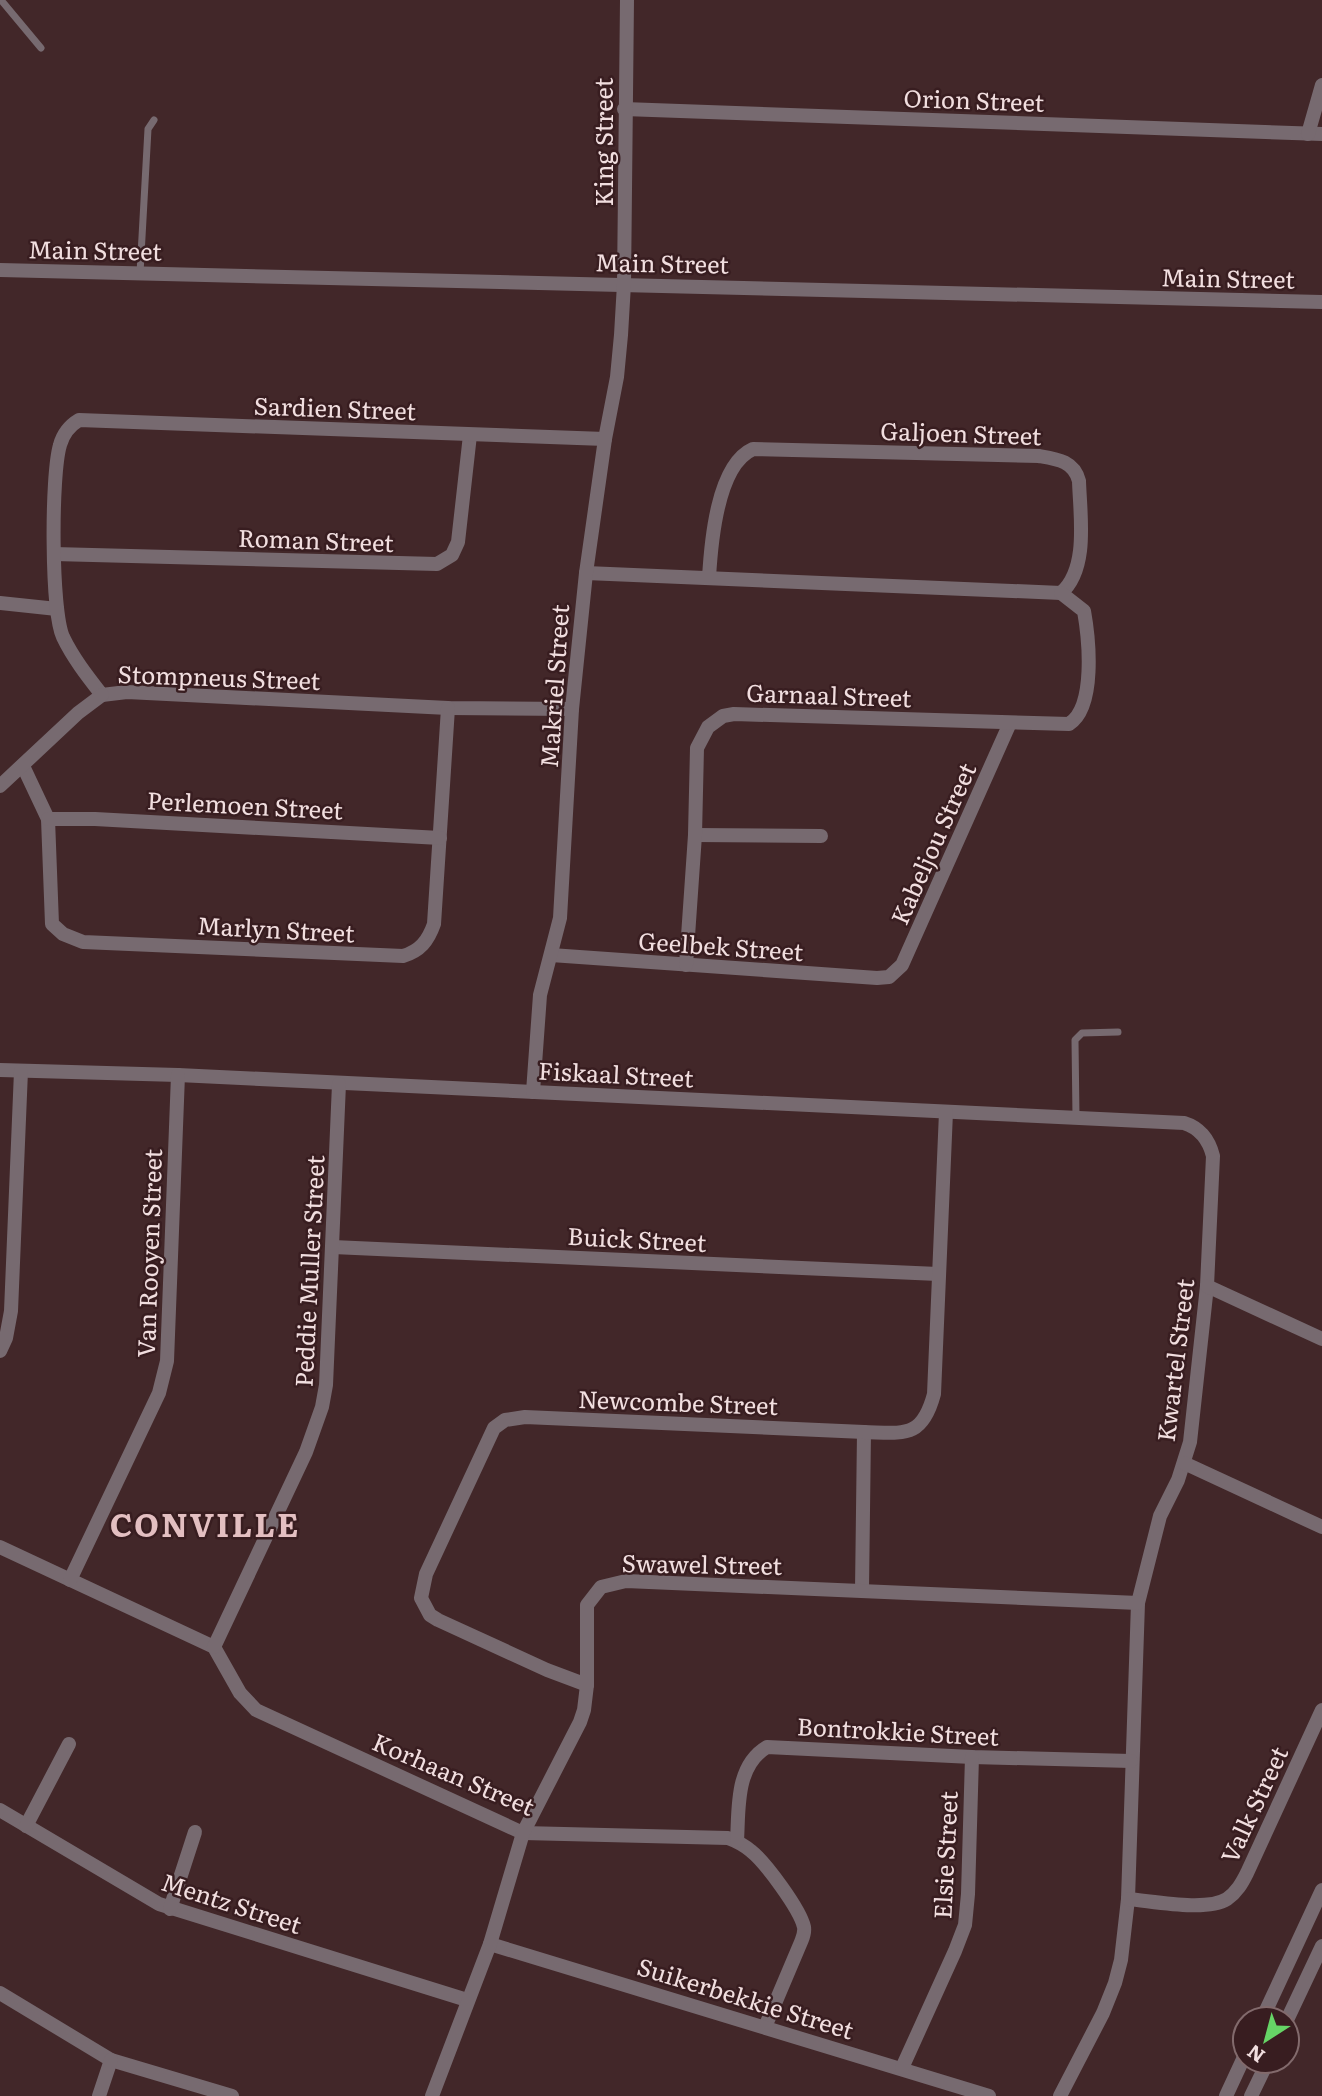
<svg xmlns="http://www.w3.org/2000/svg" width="1322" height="2096" font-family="Literata,serif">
<rect width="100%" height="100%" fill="#422729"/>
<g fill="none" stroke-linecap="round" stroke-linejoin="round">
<!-- service -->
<g stroke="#776a70" stroke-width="7">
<polyline points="1,0 41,48"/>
<polyline points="140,273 148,129 154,120"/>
<polyline points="1076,1117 1075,1040 1082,1033 1118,1032"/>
</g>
<!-- minor -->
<g stroke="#776a70" stroke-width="14">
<polyline points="624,109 1322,134"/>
<polyline points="1308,134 1322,85"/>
<polyline points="0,270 1322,302"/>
<polyline points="54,554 437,564 452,555 458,542 470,435"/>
<path d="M586,573L1061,593C1089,569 1080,515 1079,481C1074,461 1057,459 1039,456L753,449C717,465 711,543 709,578"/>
<polyline points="0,603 57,609"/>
<path d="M572,709L448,708L127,692L102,695C88,677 73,658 63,637C51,610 51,475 60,445C63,434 69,426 79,420L605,439"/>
<path d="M23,766L48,819L52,924L63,934L83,942L403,956C420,951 428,941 434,924L448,708"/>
<polyline points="0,786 78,713 102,695"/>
<polyline points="48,819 95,819 440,838"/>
<polyline points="695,835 821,836"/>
<polyline points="551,955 877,978 889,977 902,965 1010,723"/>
<path d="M686,965L695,835L697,748L708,727L723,716L734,714L1069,724C1096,707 1089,639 1084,611L1061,593"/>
<path d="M0,1070L178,1075L1184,1123C1200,1128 1209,1140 1213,1156L1207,1286L1190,1442L1178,1480L1160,1516L1138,1603L1128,1899L1121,1960L1115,1983L1103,2013L1060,2096"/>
<polyline points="533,1092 540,995 560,918 572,709 586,573 605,439 617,377 621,335 624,284 627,0"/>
<polyline points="333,1247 938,1274"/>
<polyline points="1207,1286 1322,1339"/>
<polyline points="0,1351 6,1338 11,1311 21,1071"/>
<polyline points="1184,1463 1322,1527"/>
<path d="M0,1547L214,1647L240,1693L256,1710L523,1833L728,1838C736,1841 744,1845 751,1851C765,1862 800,1909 804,1927C805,1933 803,1937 801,1942L765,2027"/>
<polyline points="70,1580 159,1393 167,1361 178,1075"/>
<polyline points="862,1590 864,1432"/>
<polyline points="214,1647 306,1452 322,1407 326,1385 339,1084"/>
<path d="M587,1685L547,1670L438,1620L430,1615L421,1598L426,1574L494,1428L505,1420L525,1417L864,1432C904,1433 922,1439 934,1394L946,1112"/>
<polyline points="0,1810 159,1904 467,2000"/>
<polyline points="26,1826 69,1744"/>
<path d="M737,1841C739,1809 735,1766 767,1747L972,1757L1131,1761"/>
<path d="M1128,1899C1153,1901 1206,1912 1227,1899C1237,1892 1242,1883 1247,1873L1322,1710"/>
<polyline points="170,1909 195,1832"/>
<polyline points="490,1944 989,2096"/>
<polyline points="0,1993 111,2060 232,2096"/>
<polyline points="902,2068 955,1951 965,1925 968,1894 972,1757"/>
<polyline points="99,2096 111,2060"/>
<polyline points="432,2096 490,1944 523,1833 580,1722 584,1710 587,1685 587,1605 601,1587 626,1581 1138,1603"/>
</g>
<!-- tertiary -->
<g stroke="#776a70" stroke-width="14">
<polyline points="1262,2019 1322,1890"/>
<polyline points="1287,2020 1322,1946"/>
<polyline points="1226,2096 1245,2055"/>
<polyline points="1251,2096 1268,2061"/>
</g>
</g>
<g text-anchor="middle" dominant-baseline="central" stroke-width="5" stroke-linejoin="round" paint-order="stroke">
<!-- street labels -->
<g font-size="24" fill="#f1dedf" stroke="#381d20">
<text transform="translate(974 99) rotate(2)">Orion Street</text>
<text transform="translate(602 142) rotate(-90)">King Street</text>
<text transform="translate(95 249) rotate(1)">Main Street</text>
<text transform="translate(662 262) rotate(1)">Main Street</text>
<text transform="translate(1228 277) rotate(1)">Main Street</text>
<text transform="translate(335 407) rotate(2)">Sardien Street</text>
<text transform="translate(961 432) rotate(2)">Galjoen Street</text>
<text transform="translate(316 539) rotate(2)">Roman Street</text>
<text transform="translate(219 676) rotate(2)">Stompneus Street</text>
<text transform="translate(553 686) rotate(-86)">Makriel Street</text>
<text transform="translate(829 694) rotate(2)">Garnaal Street</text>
<text transform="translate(245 804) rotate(3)">Perlemoen Street</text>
<text transform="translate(932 843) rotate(-66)">Kabeljou Street</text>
<text transform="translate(276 928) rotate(3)">Marlyn Street</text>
<text transform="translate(721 945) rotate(4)">Geelbek Street</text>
<text transform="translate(616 1073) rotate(3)">Fiskaal Street</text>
<text transform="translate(637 1238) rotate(3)">Buick Street</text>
<text transform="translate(148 1253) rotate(-88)">Van Rooyen Street</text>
<text transform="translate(308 1271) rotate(-87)">Peddie Muller Street</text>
<text transform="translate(1174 1360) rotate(-83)">Kwartel Street</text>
<text transform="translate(678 1401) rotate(2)">Newcombe Street</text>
<text transform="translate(702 1563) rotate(1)">Swawel Street</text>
<text transform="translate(898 1730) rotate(3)">Bontrokkie Street</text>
<text transform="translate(454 1773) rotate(23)">Korhaan Street</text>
<text transform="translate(1253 1804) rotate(-65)">Valk Street</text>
<text transform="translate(944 1855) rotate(-87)">Elsie Street</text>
<text transform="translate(232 1902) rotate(18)">Mentz Street</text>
<text transform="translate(746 1997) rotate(17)">Suikerbekkie Street</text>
</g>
<!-- district labels -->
<g font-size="32" font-weight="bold" letter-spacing="2" fill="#e3bfc1" stroke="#381d20">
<text x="205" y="1523">CONVILLE</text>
</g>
</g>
<!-- north arrow -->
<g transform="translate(1266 2040) rotate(216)"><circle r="33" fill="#381d20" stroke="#826a6c" stroke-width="2"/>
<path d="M0-5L12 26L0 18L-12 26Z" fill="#66d466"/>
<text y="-10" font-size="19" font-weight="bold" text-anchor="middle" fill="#f1dedf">N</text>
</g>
</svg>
